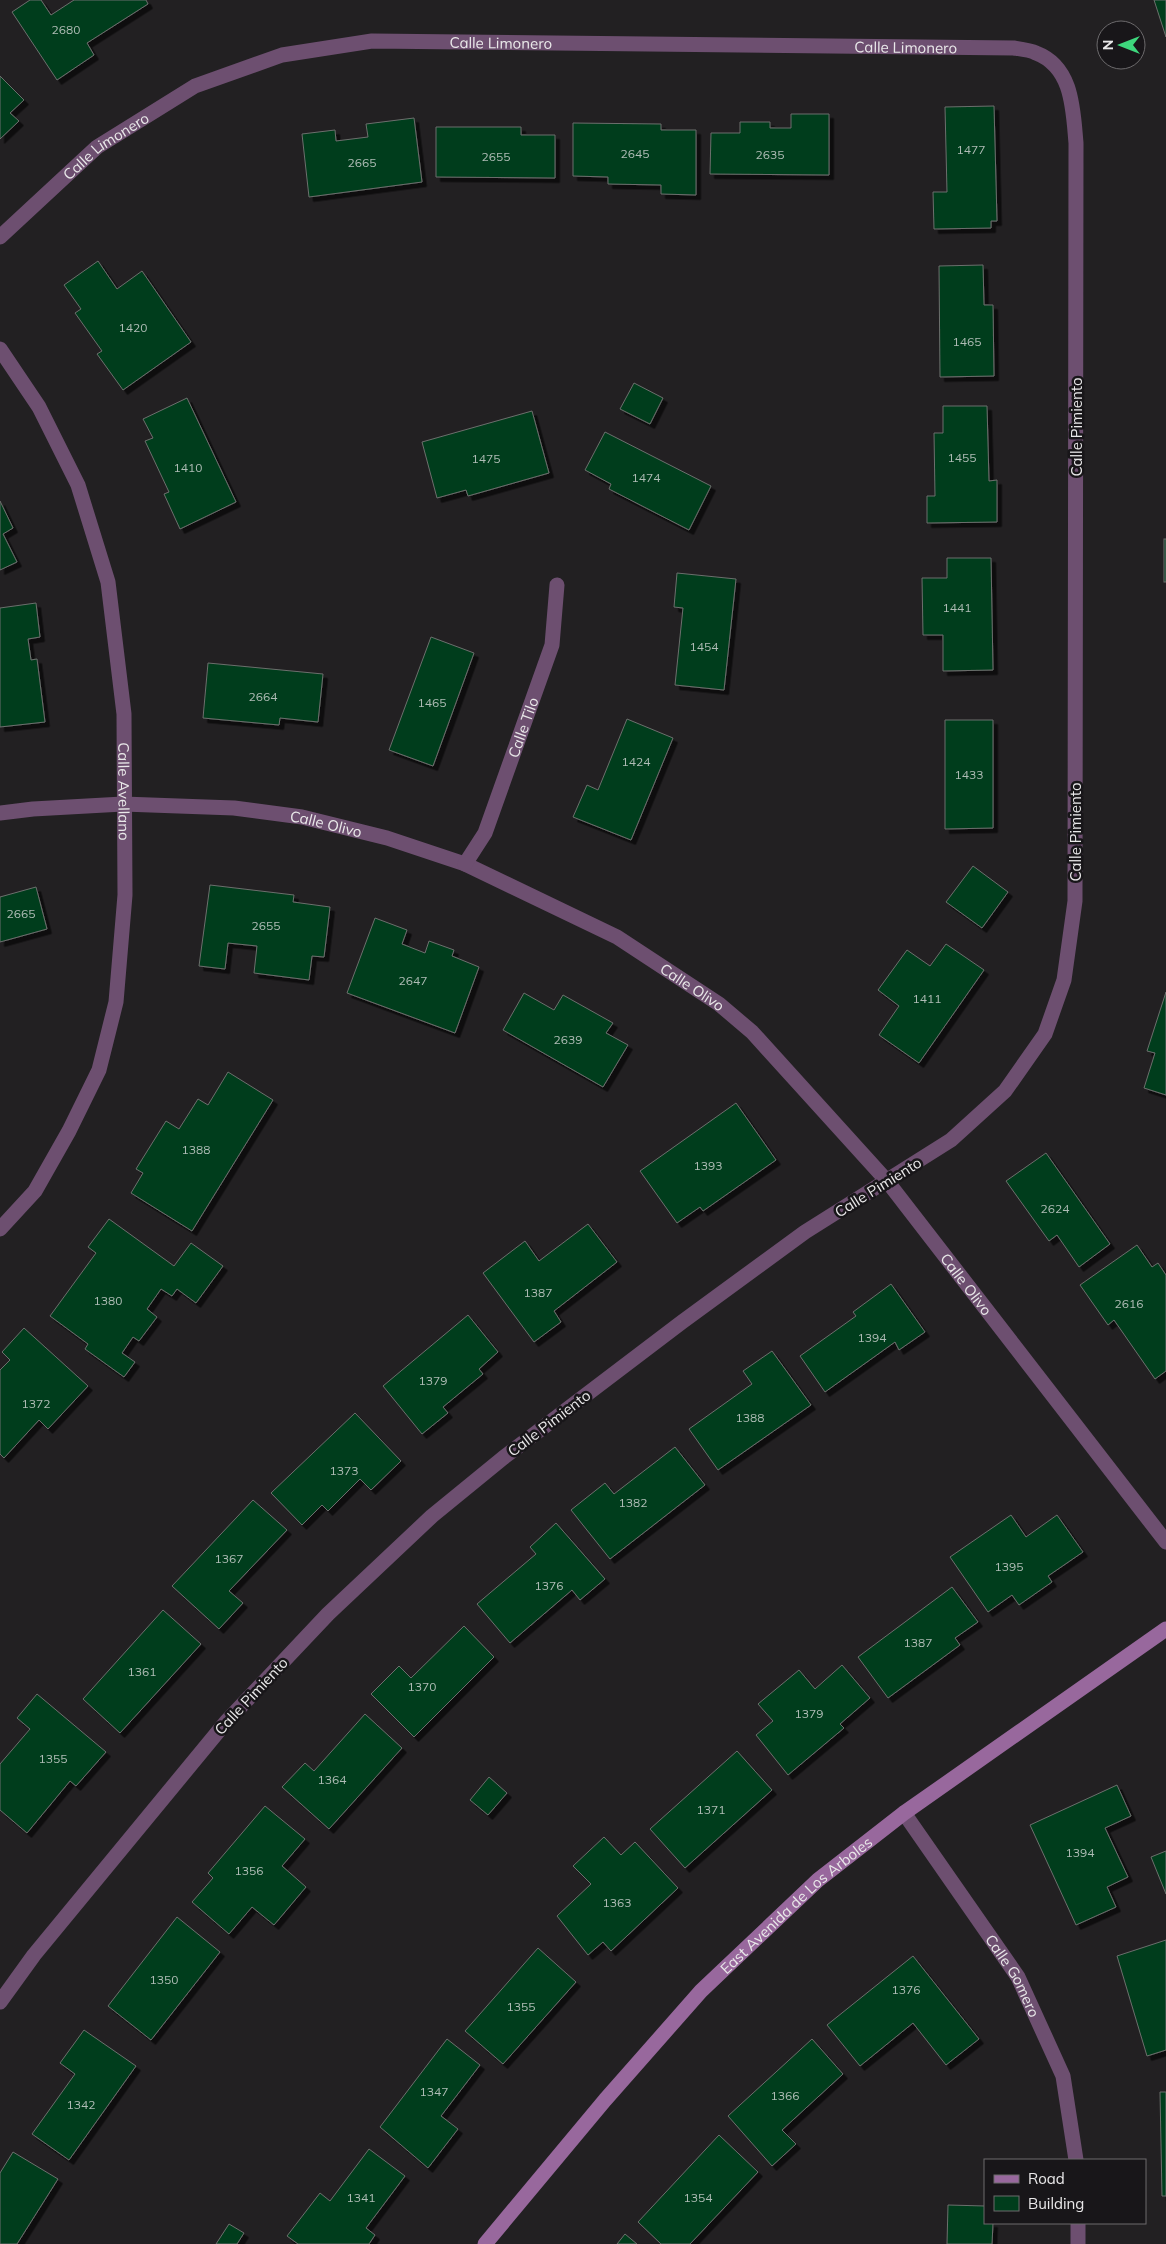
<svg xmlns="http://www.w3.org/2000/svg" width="1166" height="2244" font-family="Mulish,sans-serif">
<defs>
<filter id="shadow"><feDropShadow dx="4.5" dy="4.5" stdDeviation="0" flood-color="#0009"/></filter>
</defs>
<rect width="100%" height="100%" fill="#222022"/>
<!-- building -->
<g fill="#003d1c" stroke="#6c6f6d" filter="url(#shadow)">
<polygon points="30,0 41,0 51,15 74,0 146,0 148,4 87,43 94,55 57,80 12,12"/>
<polygon points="1154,0 1166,0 1166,37"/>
<polygon points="0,76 24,100 10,113 19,121 0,139"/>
<polygon points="994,106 997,221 991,221 991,228 934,229 933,192 947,192 945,107"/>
<polygon points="791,114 829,114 829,175 710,174 711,133 740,133 740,122 770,122 770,128 791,128"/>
<polygon points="414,118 422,182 309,197 302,134 335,130 336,141 368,137 366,124"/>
<polygon points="573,123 661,124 661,130 696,130 696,195 661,194 661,185 608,184 608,177 573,176"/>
<polygon points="436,127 521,127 521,135 555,135 555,178 436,177"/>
<polygon points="98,261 117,289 142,271 191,342 123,390 97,354 102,351 75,313 81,309 64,285"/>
<polygon points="983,265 984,305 993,305 994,376 940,377 939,266"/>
<polygon points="634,383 663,398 650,424 620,409"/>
<polygon points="187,398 236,502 180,529 164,494 169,492 145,441 153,438 143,419"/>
<polygon points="943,406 987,406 989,481 997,480 997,522 927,523 927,496 935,496 934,433 943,433"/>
<polygon points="532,411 549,473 468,496 466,490 437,498 422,442"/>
<polygon points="605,432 711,486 689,530 609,489 611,484 585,470"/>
<polygon points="0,501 13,528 3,534 17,562 0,570"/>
<rect x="1164" y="539" width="2" height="43"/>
<polygon points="947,558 991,558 993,670 943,671 943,635 923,635 922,578 947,578"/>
<polygon points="677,573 736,579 724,690 675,685 683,608 674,607"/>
<polygon points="36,603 40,637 28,639 31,660 37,659 45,722 0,727 0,608"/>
<polygon points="431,637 474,653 433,766 389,750"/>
<polygon points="208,663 323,674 318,722 280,718 279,725 203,718"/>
<polygon points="627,719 673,738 631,840 573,817 587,785 598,790"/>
<polygon points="945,720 993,720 993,828 945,829"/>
<polygon points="973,866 1008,892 982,928 946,902"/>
<polygon points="210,885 294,895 293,902 330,907 324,957 312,956 309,980 254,973 257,946 228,943 225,969 199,966"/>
<polygon points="36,887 47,929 0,942 0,897"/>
<polygon points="375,918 407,930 402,944 425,953 429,941 454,950 452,956 479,967 455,1033 347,993"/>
<polygon points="946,944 984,970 919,1063 879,1035 899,1006 878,990 907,950 930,966"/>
<polygon points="1166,992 1166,1095 1144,1088 1155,1053 1147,1051"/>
<polygon points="524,993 554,1010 563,995 613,1023 606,1033 628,1045 603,1087 503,1030"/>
<polygon points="228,1072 273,1100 192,1231 131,1193 143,1173 136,1169 166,1121 179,1129 198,1099 208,1105"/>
<polygon points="736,1103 776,1160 703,1211 700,1207 677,1223 640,1171"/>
<polygon points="1046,1153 1110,1244 1079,1267 1057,1235 1049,1241 1006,1181"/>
<polygon points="109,1219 174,1266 191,1243 223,1266 196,1303 177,1289 172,1296 161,1289 147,1309 157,1317 139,1341 133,1337 122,1353 135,1362 124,1377 85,1349 88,1344 50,1316 96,1253 88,1247"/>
<polygon points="588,1224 617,1262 554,1311 561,1322 534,1342 483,1273 525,1241 539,1261"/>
<polygon points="1137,1245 1152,1267 1158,1263 1166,1275 1166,1371 1155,1379 1114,1320 1108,1325 1080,1285"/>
<polygon points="891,1284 925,1332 899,1350 895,1342 825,1392 800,1356 856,1316 853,1312"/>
<polygon points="468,1315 498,1352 479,1369 483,1374 443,1407 448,1413 422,1434 383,1386"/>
<polygon points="24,1328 88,1386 48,1429 39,1420 4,1458 0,1454 0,1370 10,1360 2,1352"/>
<polygon points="772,1351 811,1405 718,1470 689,1429 752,1384 743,1371"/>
<polygon points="355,1413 401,1461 371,1490 360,1479 328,1511 322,1505 302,1525 271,1493"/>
<polygon points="675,1447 705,1485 610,1559 571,1510 605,1483 614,1494"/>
<polygon points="253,1500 287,1530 229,1591 243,1603 219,1629 172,1586"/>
<polygon points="1011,1515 1026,1537 1057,1515 1083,1552 1048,1576 1052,1582 1019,1605 1012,1595 988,1612 950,1557"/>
<polygon points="556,1523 605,1579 580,1600 572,1590 510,1643 477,1604 536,1554 530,1547"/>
<polygon points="952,1587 978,1622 955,1638 960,1645 888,1698 858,1657"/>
<polygon points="163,1610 201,1644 120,1733 83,1699"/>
<polygon points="464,1626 494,1657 414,1737 371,1694 399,1666 411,1678"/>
<polygon points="842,1665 870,1698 840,1724 844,1728 788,1775 756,1735 773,1721 758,1704 799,1670 815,1689"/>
<polygon points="37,1694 106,1752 76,1786 70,1781 27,1833 0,1810 0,1764 30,1729 17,1718"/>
<polygon points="365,1714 402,1748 329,1829 282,1787 305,1763 314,1771"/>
<polygon points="737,1751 772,1790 685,1868 650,1829"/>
<polygon points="489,1777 507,1793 488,1815 470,1800"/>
<polygon points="1117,1785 1131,1816 1105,1828 1128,1877 1107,1887 1116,1907 1076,1925 1030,1825"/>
<polygon points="265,1806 305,1839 282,1866 306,1887 274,1925 252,1907 229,1934 192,1902 213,1878 208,1873"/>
<polygon points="604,1837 621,1855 635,1842 678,1888 611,1951 603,1942 588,1955 557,1916 591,1884 573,1866"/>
<polygon points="1166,1851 1166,1894 1151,1857"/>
<polygon points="177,1917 220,1952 151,2040 108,2006"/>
<polygon points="1166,1940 1166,2050 1147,2056 1117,1956"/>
<polygon points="538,1948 576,1982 503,2064 465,2031"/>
<polygon points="913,1956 979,2039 946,2065 913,2023 860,2066 827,2025"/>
<polygon points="84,2030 136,2066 69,2160 32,2134 75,2074 60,2063"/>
<polygon points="447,2039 480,2065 441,2116 458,2129 428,2168 380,2127"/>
<polygon points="812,2039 843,2074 782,2130 796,2144 772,2166 728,2116"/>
<polygon points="1160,2092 1166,2092 1166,2196 1162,2196"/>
<polygon points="719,2135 758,2172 690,2244 661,2244 638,2222"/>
<polygon points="369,2149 405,2176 366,2228 375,2235 369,2244 298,2244 287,2236 320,2193 330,2201"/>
<polygon points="13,2152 58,2179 17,2244 0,2244 0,2173"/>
<polygon points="948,2205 985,2206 985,2223 993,2223 992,2244 947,2244"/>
<polygon points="229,2224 244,2233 237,2244 216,2244"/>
<polygon points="625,2234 637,2244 617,2244"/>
</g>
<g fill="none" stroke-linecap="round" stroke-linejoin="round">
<!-- street -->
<g stroke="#6d4f70" stroke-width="15">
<path id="s1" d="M0,237L97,147L195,86L282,55L372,41L1014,48C1021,49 1030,50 1036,53C1073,67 1073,110 1076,143L1075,901L1064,980L1045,1034L1005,1091L951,1140L805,1232L682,1322L503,1458L432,1516L328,1614L226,1722L34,1955L0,2002"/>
<path id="s2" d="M0,349L39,407L78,485L108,582L124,714L125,895L116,1002L99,1070L69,1131L35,1191L0,1229"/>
<path id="s3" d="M0,813L33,809L123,804L234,808L302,817L387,838L465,864L617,937L719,1004L752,1032L887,1181L1166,1542"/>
<path id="s4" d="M465,864L485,833L552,645L557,585"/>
<path id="s5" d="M904,1813L1018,1977L1063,2076L1076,2160"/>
<polyline points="1078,2223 1078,2244"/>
</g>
<!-- secondary -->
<path stroke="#98689d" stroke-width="15" id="s6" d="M485,2244L605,2100L701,1991L818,1880L904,1813L1166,1629"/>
</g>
<g text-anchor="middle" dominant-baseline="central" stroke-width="5" stroke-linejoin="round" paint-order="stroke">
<!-- number labels -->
<g font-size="12" fill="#afbdb6">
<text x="66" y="29">2680</text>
<text x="971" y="149">1477</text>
<text x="635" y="153">2645</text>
<text x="770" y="154">2635</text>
<text x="496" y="156">2655</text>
<text x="362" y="162">2665</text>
<text x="133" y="327">1420</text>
<text x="967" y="341">1465</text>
<text x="962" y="457">1455</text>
<text x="486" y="458">1475</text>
<text x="188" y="467">1410</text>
<text x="646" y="477">1474</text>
<text x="957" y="607">1441</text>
<text x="704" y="646">1454</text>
<text x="263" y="696">2664</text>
<text x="432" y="702">1465</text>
<text x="636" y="761">1424</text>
<text x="969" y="774">1433</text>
<text x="21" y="913">2665</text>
<text x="266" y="925">2655</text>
<text x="413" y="980">2647</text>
<text x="927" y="998">1411</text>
<text x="568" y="1039">2639</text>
<text x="196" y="1149">1388</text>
<text x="708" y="1165">1393</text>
<text x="1055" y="1208">2624</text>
<text x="538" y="1292">1387</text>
<text x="108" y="1300">1380</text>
<text x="1129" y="1303">2616</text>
<text x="872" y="1337">1394</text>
<text x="433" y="1380">1379</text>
<text x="36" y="1403">1372</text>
<text x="750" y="1417">1388</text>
<text x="344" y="1470">1373</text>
<text x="633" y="1502">1382</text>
<text x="229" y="1558">1367</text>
<text x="1009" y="1566">1395</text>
<text x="549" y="1585">1376</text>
<text x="918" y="1642">1387</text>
<text x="142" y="1671">1361</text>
<text x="422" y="1686">1370</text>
<text x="809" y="1713">1379</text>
<text x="53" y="1758">1355</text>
<text x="332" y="1779">1364</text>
<text x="711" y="1809">1371</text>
<text x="1080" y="1852">1394</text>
<text x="249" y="1870">1356</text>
<text x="617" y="1902">1363</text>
<text x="164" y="1979">1350</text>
<text x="906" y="1989">1376</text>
<text x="521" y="2006">1355</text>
<text x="434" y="2091">1347</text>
<text x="785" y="2095">1366</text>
<text x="81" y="2104">1342</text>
<text x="361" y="2197">1341</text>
<text x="698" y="2197">1354</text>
</g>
<!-- street labels -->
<g font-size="15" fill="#e9e8e9" stroke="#181619">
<text stroke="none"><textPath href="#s1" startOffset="560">Calle Limonero</textPath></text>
<text stroke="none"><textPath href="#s1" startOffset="965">Calle Limonero</textPath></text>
<text stroke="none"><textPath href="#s1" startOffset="140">Calle Limonero</textPath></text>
<text transform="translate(1076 427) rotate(-90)">Calle Pimiento</text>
<text stroke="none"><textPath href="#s4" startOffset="149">Calle Tilo</textPath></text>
<text stroke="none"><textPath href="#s2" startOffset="469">Calle Avellano</textPath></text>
<text stroke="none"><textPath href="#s3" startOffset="328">Calle Olivo</textPath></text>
<text transform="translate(1075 832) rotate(-90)">Calle Pimiento</text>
<text stroke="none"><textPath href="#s3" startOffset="732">Calle Olivo</textPath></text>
<text transform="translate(878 1187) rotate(-32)">Calle Pimiento</text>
<text stroke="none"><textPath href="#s3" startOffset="1138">Calle Olivo</textPath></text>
<text transform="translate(549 1423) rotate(-37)">Calle Pimiento</text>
<text transform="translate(251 1696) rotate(-47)">Calle Pimiento</text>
<text stroke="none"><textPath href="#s6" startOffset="461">East Avenida de Los Arboles</textPath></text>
<text stroke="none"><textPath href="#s5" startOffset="196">Calle Gomero</textPath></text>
</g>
</g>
<!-- legend -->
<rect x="984" y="2159" width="162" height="65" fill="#181619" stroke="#6c6a6c"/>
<rect x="994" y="2175" width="25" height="8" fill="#98689d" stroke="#6c6a6c"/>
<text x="1028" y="2184" font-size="15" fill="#e9e8e9">Road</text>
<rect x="994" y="2196" width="25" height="15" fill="#003d1c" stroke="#6c6a6c"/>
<text x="1028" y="2209" font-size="15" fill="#e9e8e9">Building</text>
<!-- north arrow -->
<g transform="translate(1121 45) rotate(270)"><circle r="24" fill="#181619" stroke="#6c6a6c"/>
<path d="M0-4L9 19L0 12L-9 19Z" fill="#3ed77d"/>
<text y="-8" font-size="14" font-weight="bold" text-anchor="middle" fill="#e9e8e9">N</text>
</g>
</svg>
